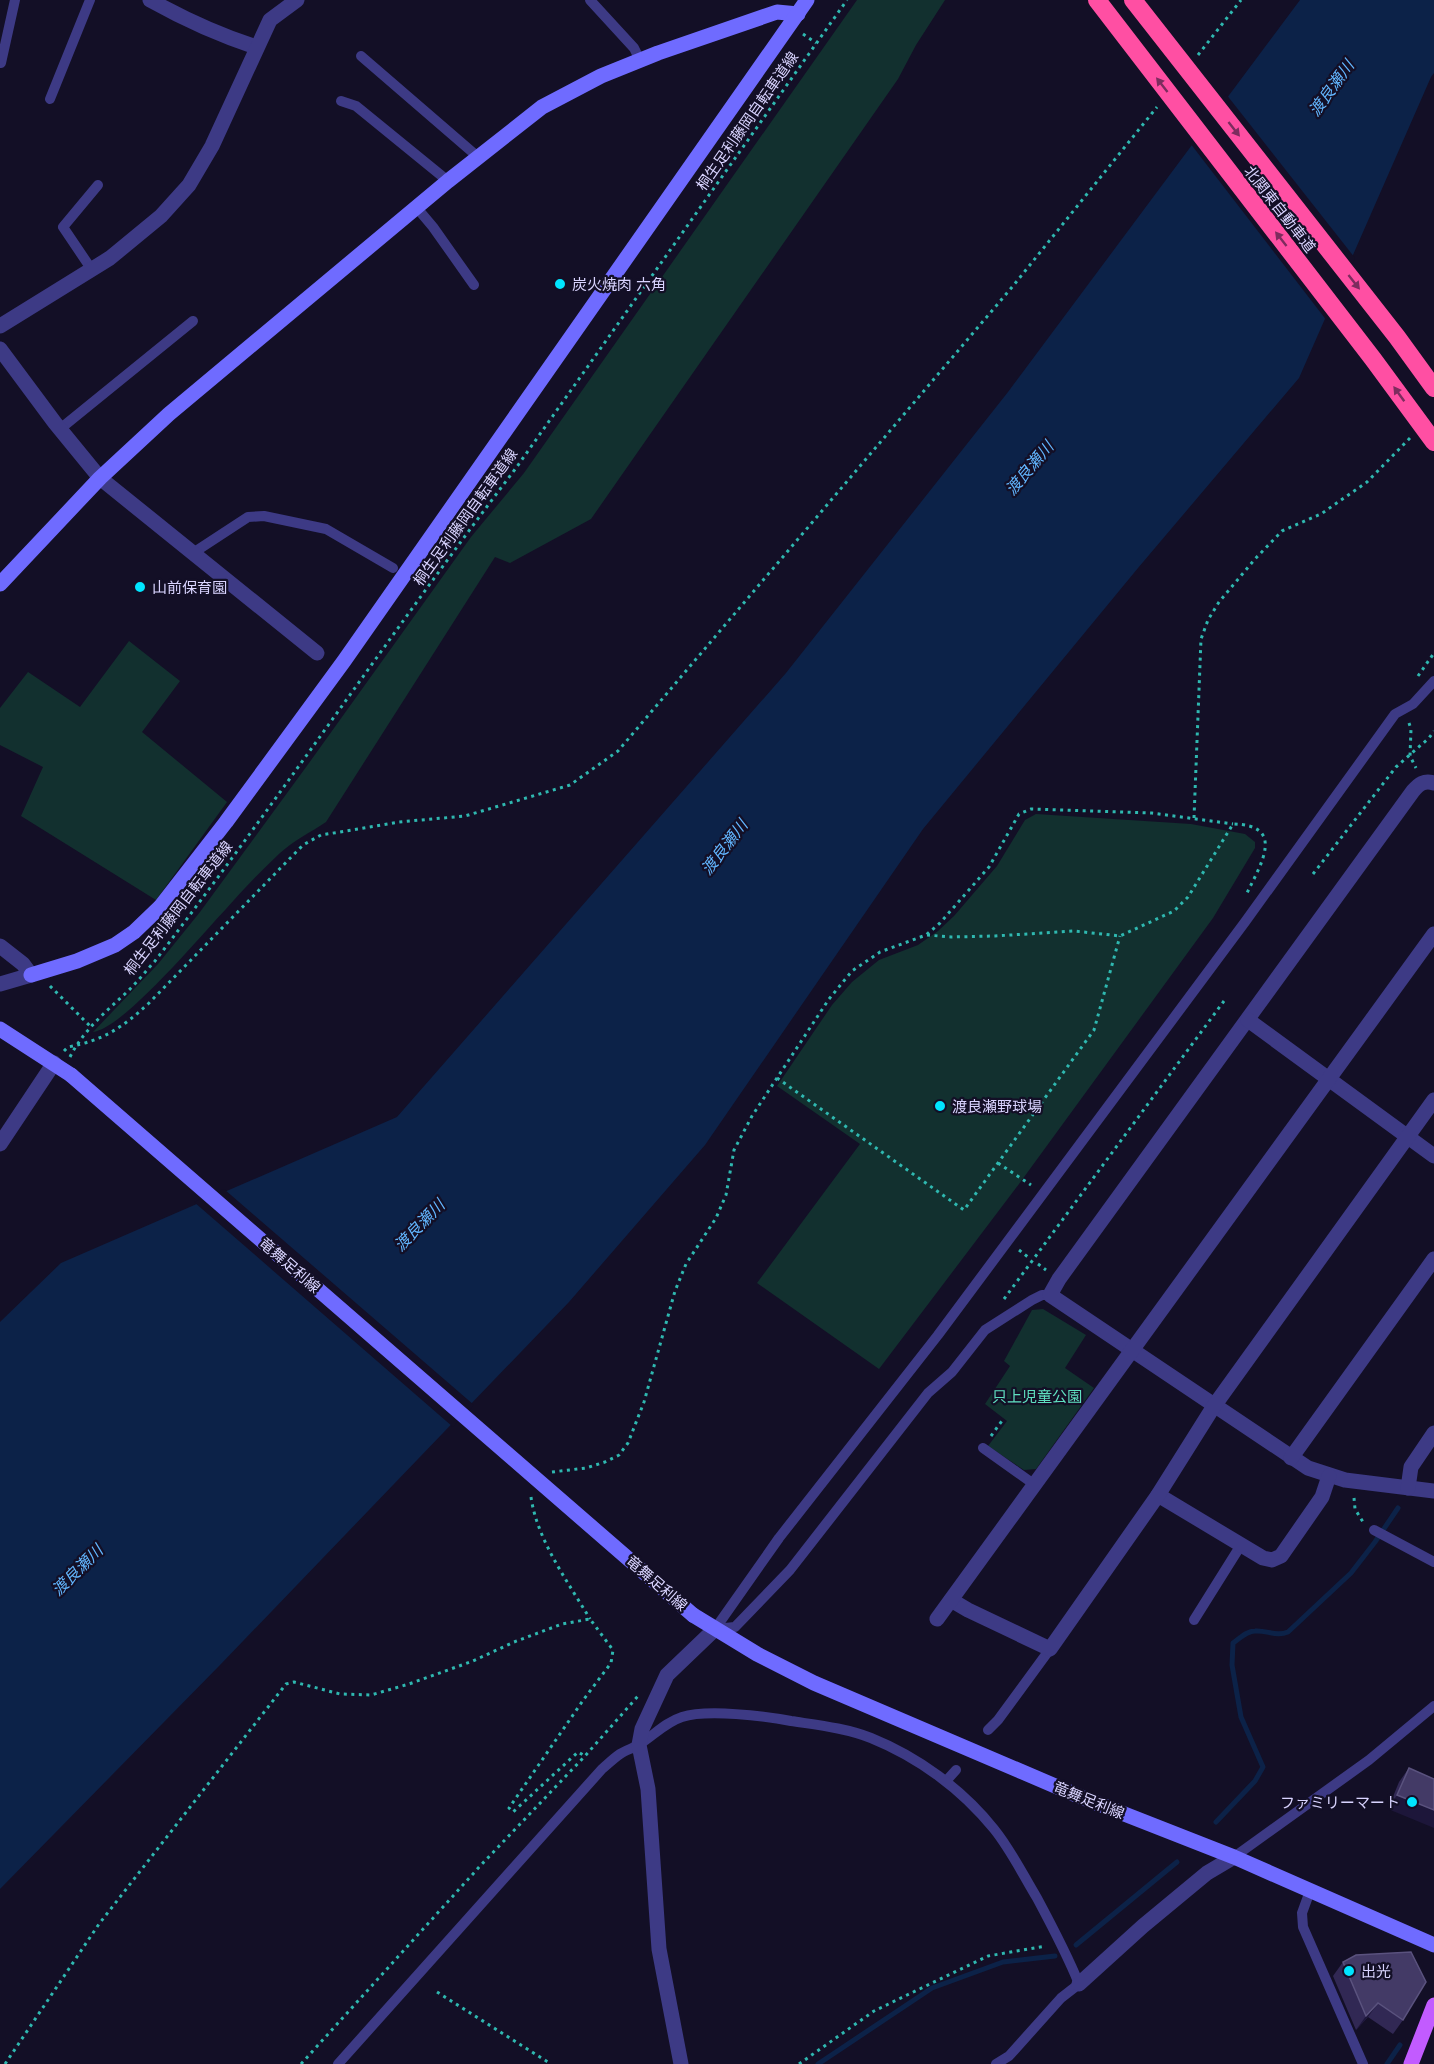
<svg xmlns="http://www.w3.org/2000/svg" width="1434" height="2064" font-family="Quicksand,'Noto Sans JP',sans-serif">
<rect width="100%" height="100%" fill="#130f26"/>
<!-- green -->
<g fill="#12302f">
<path d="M857,0H945L916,45L898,79L591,519L510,563L495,557L326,822C311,832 293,841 280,853C261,871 243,889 226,909C201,935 124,1028 93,1032L158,964L200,912L309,763L471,537L524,473Z"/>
<polygon points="129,641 180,681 142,732 227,802 156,900 21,816 43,767 0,745 0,708 28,672 80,707"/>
<polygon points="1036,814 1191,824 1245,834 1255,842 1255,848 1213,918 1019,1184 879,1369 757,1283 860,1144 777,1086 832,1005 852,982 879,960 918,945 938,931 954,916 997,866 1025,820"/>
<polygon points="1043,1309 1086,1335 1065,1368 1094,1388 1036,1469 1024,1470 988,1446 1007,1421 985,1404 1010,1366 1004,1361 1032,1310"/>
</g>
<!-- water -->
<polygon fill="#0c2248" points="1300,0 1434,0 1434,73 1431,77 1299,378 1138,568 923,829 705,1145 569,1302 220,1665 0,1889 0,1322 61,1263 397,1117 786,673 1008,392"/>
<!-- pier -->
<g fill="#130f26">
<polygon points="1226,94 1355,258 1327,321 1190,143"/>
<polygon points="224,1189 474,1405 453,1427 194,1202"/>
</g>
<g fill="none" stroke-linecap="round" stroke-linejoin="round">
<!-- stream -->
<g stroke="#0c2248" stroke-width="5">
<path d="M1216,1822L1255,1781L1263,1767L1241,1717L1232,1665L1233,1643C1240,1638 1247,1631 1255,1631C1267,1630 1276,1637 1288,1632L1351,1573L1375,1542L1398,1508"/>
<polyline points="1076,1945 1177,1862"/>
<polyline points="818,2064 932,1988 1003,1962 1055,1956"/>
<polyline points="1387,2064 1400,2045"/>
</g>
<!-- path -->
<g stroke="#2fb8b0" stroke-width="3" stroke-dasharray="3 4.5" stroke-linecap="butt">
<polyline points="803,34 816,43"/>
<polyline points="1198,55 1241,0"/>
<polyline points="1418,676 1434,653"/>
<polyline points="1409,723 1411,729 1410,756 1416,768"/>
<polyline points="1194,818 1201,639 1208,620 1219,602 1255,559 1282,531 1321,514 1367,482 1410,438"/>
<polyline points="1313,874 1396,767 1429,738 1434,731"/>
<path d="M927,935L951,937L995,936L1074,931L1120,936L1174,911L1188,897L1233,824C1286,825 1261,864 1247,893"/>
<polyline points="50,986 90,1026"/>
<path d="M64,1051L68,1047C104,1040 122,1028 149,1003L303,845L321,835L340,832L399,822L465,816L570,785L618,751L1013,286L1157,107"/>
<path d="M70,1057C84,1029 107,1011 129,990C138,981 146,971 155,961C279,799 393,630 516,468L847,0"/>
<polyline points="777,1078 964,1210 1094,1030 1120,936"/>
<polyline points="998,1163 1031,1185"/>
<polyline points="1019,1250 1028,1257"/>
<polyline points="1038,1264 1046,1270"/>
<polyline points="1004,1299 1224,1001"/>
<polyline points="991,1436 1004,1418"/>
<polyline points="552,1472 586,1468 605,1462 619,1455 628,1443 644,1402 675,1291 686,1264 716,1218 726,1195 734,1150 752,1116 829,999 852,971 880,952 926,935 940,923 989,867 1019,814 1031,809 1152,813 1233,824"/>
<path d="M531,1497C537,1540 568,1582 590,1619"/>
<polyline points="1354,1498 1355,1509 1363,1522"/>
<polyline points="437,1992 551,2064"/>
<polyline points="5,2064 99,1924 286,1684 294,1682 340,1694 371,1695 409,1684 473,1661 514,1642 562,1624 590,1619 613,1650 611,1663 584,1699 509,1808 513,1812 578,1752 585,1756"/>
<polyline points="301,2064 481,1865 585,1756 638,1696"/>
<polyline points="799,2064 874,2011 988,1956 1046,1946"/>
</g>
<!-- lane -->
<g stroke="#3d3a85" stroke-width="10">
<polyline points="590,0 634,48 640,60"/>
<polyline points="361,56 478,157"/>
<polyline points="1,63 15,0"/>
<polyline points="50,99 90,0"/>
<polyline points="341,101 356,106 448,181"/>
<polyline points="417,208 433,227 474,285"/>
<polyline points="92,270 63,227 98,185"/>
<polyline points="60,429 193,321"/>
<polyline points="193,553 248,517 264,516 326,529 393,568"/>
<polyline points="983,1448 1035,1485"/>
<polyline points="1374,1530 1434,1562"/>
<polyline points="1194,1620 1241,1545"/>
<polyline points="715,1629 779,1538 938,1335 1245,922 1395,714 1413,704 1434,681"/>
<polyline points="715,1629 735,1627 790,1570 928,1393 952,1372 985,1330 1032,1300 1042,1295 1050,1295"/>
<polyline points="988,1730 998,1720 1050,1649"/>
<polyline points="946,1781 956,1770"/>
<polyline points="1234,1857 1369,1760 1434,1706"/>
<polyline points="1310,1891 1302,1913 1303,1927 1363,2064"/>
<path d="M338,2064L602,1769C608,1764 614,1758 620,1754C626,1750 634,1748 640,1744C654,1735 666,1722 682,1717C707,1709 765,1716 791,1721C817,1725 846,1728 871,1738C918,1757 962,1789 994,1829C1011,1850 1023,1875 1037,1898C1052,1926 1067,1954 1079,1984L1061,1998L1009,2056L996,2064"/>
</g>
<!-- street -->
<g stroke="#3d3a85" stroke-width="15">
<path d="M150,0C184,19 219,35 256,47"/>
<polyline points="0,326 110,258 161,216 189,185 212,146 270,20 297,0"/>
<polyline points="0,349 55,423 100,478 317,653"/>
<path d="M1434,783C1424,780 1419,784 1413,791L1059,1279L1050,1295L1308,1468L1345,1480L1434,1491"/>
<polyline points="0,946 23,964 31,975 0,984"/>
<polyline points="1248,1020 1434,1156"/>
<polyline points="0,1144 54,1063"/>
<polyline points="1291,1458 1434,1259"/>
<polyline points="1408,1488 1411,1467 1434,1433"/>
<polyline points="1158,1495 1263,1558 1272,1560 1281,1556 1322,1497 1329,1476"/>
<polyline points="951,1600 968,1610 1050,1649 1158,1495 1214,1406 1434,1100"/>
<polyline points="937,1619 1434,934"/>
<polyline points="1079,1984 1143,1926 1207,1873 1234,1857"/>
<polyline points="681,2064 659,1949 648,1789 639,1745 642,1729 667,1675 715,1629"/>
</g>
<!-- secondary -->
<g stroke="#6f6bff" stroke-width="15">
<polyline points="0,584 100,478 169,414 448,181 542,107 601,76 658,53 777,12 798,14"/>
<polyline points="31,975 77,961 115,945 134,932 160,907 226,822 344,661 807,0"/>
<polyline points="0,1029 71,1075"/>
<polyline points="693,1615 757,1654 814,1683 1081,1797 1234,1857 1434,1945"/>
</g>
<!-- primary -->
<polyline stroke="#c25bff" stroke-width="15" points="1411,2064 1434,2005"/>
<!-- secondary-bridge -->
<polyline stroke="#6f6bff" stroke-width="15" points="71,1075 693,1615"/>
<!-- highway-bridge -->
<g stroke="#ff4fa3" stroke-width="18">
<polyline points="1097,0 1373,359 1434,442"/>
<polyline points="1133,0 1397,337 1434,388"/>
</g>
</g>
<!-- wall -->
<g fill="#312854">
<polygon points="1409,1768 1434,1779 1388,1809 1399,1782"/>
<polygon points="1343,1962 1403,2020 1393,2034 1368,2017 1356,2030 1333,1976"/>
</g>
<!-- shaded-wall -->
<g fill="#1d163a">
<polygon points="1397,1795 1434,1810 1434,1828 1388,1809"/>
<polygon points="1378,2003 1368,2017 1356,2030 1366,2016"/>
</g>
<!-- building -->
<g fill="#433a66" stroke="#5a527e" stroke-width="1.5">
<polygon points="1409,1768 1434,1779 1434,1810 1397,1795"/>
<polygon points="1411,1952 1426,1982 1403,2020 1378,2003 1366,2016 1343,1962 1356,1955"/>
</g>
<!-- one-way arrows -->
<defs><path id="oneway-solid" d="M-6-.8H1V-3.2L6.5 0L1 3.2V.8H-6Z" transform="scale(1.5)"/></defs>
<g fill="#7d2c5e">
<use href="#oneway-solid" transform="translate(1162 85) rotate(-128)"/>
<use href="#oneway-solid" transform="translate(1234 129) rotate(52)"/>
<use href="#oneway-solid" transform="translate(1281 239) rotate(-128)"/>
<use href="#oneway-solid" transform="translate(1354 282) rotate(52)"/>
<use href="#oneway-solid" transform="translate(1399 394) rotate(-126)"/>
</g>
<!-- markers -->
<g fill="#00e5ff" stroke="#130f26" stroke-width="2">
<circle cx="560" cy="284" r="6"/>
<circle cx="140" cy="587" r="6"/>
<circle cx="940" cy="1106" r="6"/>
<circle cx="1412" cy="1802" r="6"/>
<circle cx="1349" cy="1971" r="6"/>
</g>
<g text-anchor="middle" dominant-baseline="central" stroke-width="4.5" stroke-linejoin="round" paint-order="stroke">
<!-- street labels -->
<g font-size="15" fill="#d9d4ff" stroke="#130f26">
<text transform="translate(747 121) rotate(-55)">桐生足利藤岡自転車道線</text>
<text transform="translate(1280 209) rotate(52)">北関東自動車道</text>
<text transform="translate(465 517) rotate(-54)">桐生足利藤岡自転車道線</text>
<text transform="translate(178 908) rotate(-52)">桐生足利藤岡自転車道線</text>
<text transform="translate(290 1265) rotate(41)">竜舞足利線</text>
<text transform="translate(657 1583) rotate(41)">竜舞足利線</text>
<text transform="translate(1089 1800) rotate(22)">竜舞足利線</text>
</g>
<!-- poi labels -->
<g font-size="15" fill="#d9d4ff" stroke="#130f26" text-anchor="start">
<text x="572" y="284">炭火焼肉 六角</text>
<text x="152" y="587">山前保育園</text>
<text x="952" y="1106">渡良瀬野球場</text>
<text x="1400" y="1802" text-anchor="end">ファミリーマート</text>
<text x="1361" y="1971">出光</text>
</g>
<!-- park labels -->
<g font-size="15" fill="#5fe0c0" stroke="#130f26">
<text x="1037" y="1396">只上児童公園</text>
</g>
<!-- water labels -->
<g font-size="16" font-style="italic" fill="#62b6ff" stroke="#130f26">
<text transform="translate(1331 88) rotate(-54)">渡良瀬川</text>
<text transform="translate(1029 468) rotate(-50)">渡良瀬川</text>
<text transform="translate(724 847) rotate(-52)">渡良瀬川</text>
<text transform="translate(419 1225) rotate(-46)">渡良瀬川</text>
<text transform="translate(77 1570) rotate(-45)">渡良瀬川</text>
</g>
</g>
</svg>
